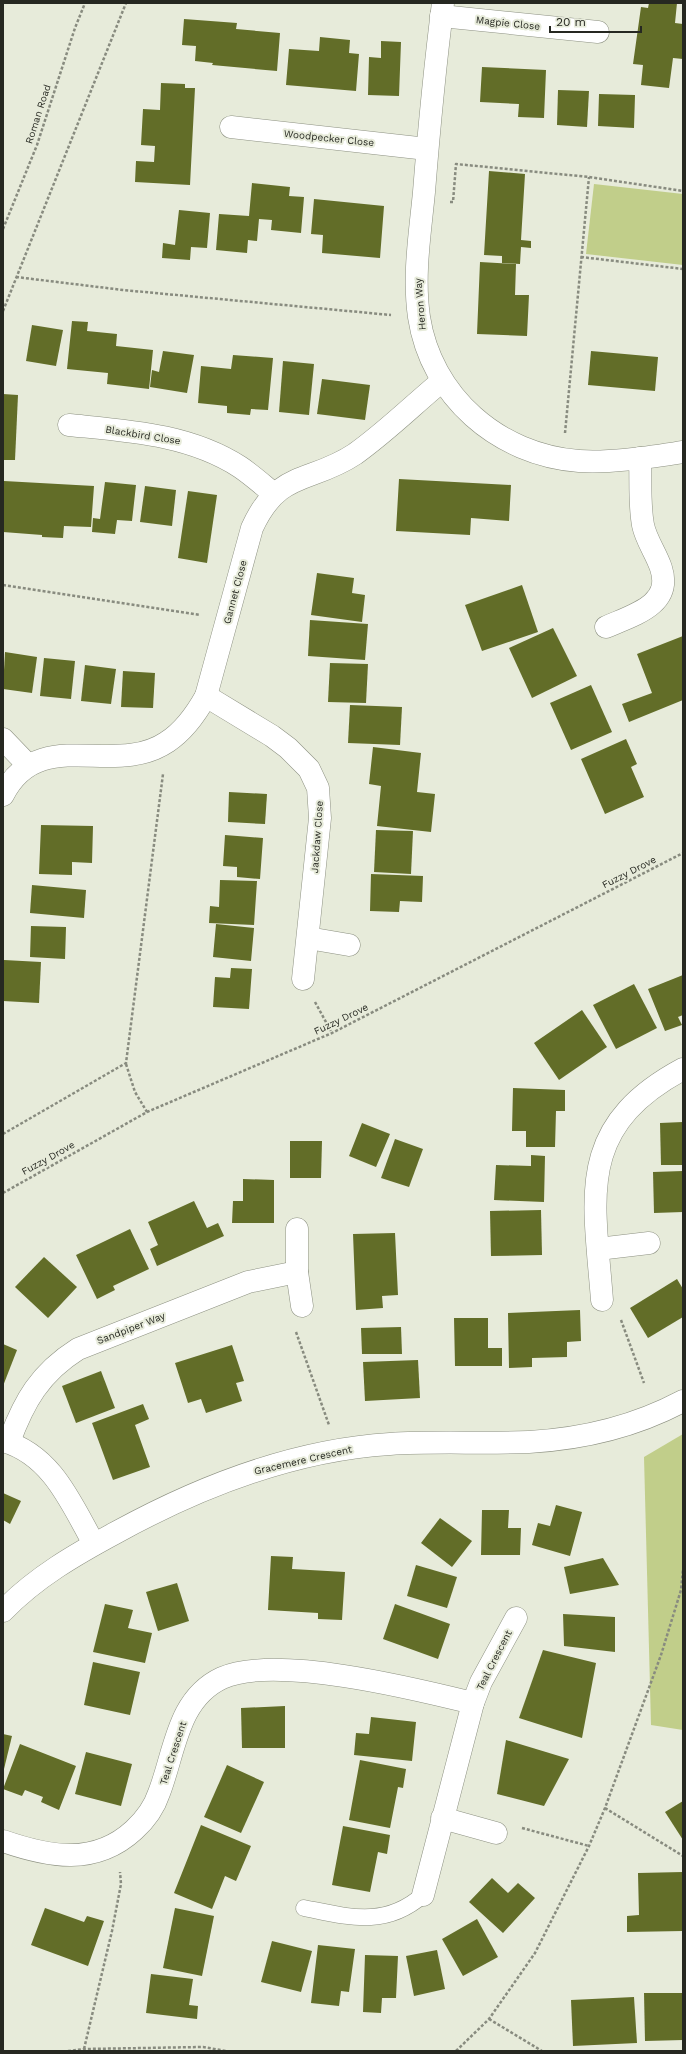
<svg xmlns="http://www.w3.org/2000/svg" width="686" height="2054" font-family="'Work Sans',sans-serif">
<rect width="100%" height="100%" fill="#e7ebda"/>
<!-- green -->
<g fill="#c1ce8a">
<polygon points="594,184 683,194 683,265 586,254"/>
<polygon points="683,1434 683,1730 651,1725 644,1457"/>
</g>
<!-- building -->
<g fill="#626d28">
<polygon points="649,3 677,3 675,23 683,24 683,59 673,58 669,88 641,85 643,65 633,64 641,7 648,8"/>
<polygon points="184,19 237,23 236,29 280,33 277,71 212,65 213,63 195,61 196,46 182,45"/>
<polygon points="320,37 350,40 349,53 359,54 356,91 286,85 289,49 319,51"/>
<polygon points="381,41 401,42 399,96 368,95 369,57 381,58"/>
<polygon points="482,67 546,70 544,118 518,117 519,104 480,102"/>
<polygon points="161,83 185,84 185,88 195,88 190,185 135,182 136,161 154,162 155,146 141,145 143,109 160,110"/>
<polygon points="558,90 589,91 587,127 557,125"/>
<polygon points="599,94 635,95 634,128 598,126"/>
<polygon points="489,171 525,174 521,240 531,241 531,248 521,247 520,264 502,263 502,256 484,255"/>
<polygon points="252,183 290,187 289,196 304,197 301,233 271,230 272,220 259,219 257,241 248,240 247,253 216,250 219,214 249,216"/>
<polygon points="314,199 384,206 380,258 322,253 323,235 311,234"/>
<polygon points="179,210 210,213 207,248 191,247 190,260 162,258 163,243 175,245"/>
<polygon points="480,262 516,264 515,295 529,295 527,336 477,334"/>
<polygon points="72,321 88,322 87,331 117,334 116,346 153,350 149,389 107,384 108,373 67,369"/>
<polygon points="32,325 63,330 56,366 26,361"/>
<polygon points="163,351 194,355 187,393 150,387 152,370 159,372"/>
<polygon points="591,351 658,357 655,391 588,385"/>
<polygon points="233,355 273,358 268,410 251,409 250,415 227,413 227,406 198,403 201,366 231,369"/>
<polygon points="283,361 314,364 309,415 279,412"/>
<polygon points="322,379 370,385 365,420 317,414"/>
<polygon points="3,394 18,395 15,460 3,460"/>
<polygon points="399,479 511,485 509,521 471,518 470,535 396,531"/>
<polygon points="4,481 94,486 91,527 64,526 63,538 42,537 42,535 3,532"/>
<polygon points="105,482 136,485 132,521 117,520 115,534 92,532 93,518 100,519"/>
<polygon points="145,486 176,490 172,526 140,522"/>
<polygon points="188,491 217,495 207,563 178,558"/>
<polygon points="317,573 354,578 352,593 365,595 362,622 311,615"/>
<polygon points="522,585 538,632 482,651 465,605"/>
<polygon points="310,620 368,624 365,660 308,656"/>
<polygon points="553,628 577,676 532,698 509,648"/>
<polygon points="683,636 683,700 629,722 622,704 652,693 637,654"/>
<polygon points="5,652 37,657 32,693 3,689"/>
<polygon points="44,658 75,661 71,699 40,696"/>
<polygon points="330,663 368,664 366,703 328,702"/>
<polygon points="85,665 116,669 111,704 81,701"/>
<polygon points="123,671 155,673 153,708 121,707"/>
<polygon points="591,685 612,732 571,750 550,703"/>
<polygon points="350,705 402,707 400,745 348,743"/>
<polygon points="626,739 637,764 631,767 644,797 605,814 581,759"/>
<polygon points="373,747 421,753 417,792 435,794 431,832 377,826 381,786 369,784"/>
<polygon points="229,792 267,794 265,824 228,822"/>
<polygon points="41,825 93,826 92,863 72,862 72,875 39,874"/>
<polygon points="376,830 413,831 411,874 374,872"/>
<polygon points="225,835 263,838 260,879 237,877 237,867 223,866"/>
<polygon points="371,874 423,876 422,902 400,901 399,912 370,911"/>
<polygon points="220,880 257,881 254,925 209,923 210,906 219,907"/>
<polygon points="32,885 86,890 84,918 30,913"/>
<polygon points="216,924 254,928 251,961 213,957"/>
<polygon points="31,926 66,927 65,959 30,957"/>
<polygon points="4,960 41,962 39,1003 3,1001"/>
<polygon points="231,968 252,969 249,1009 213,1007 215,977 230,978"/>
<polygon points="683,975 683,1015 678,1017 682,1025 665,1031 648,989"/>
<polygon points="634,984 657,1028 616,1049 593,1005"/>
<polygon points="582,1010 607,1047 559,1080 534,1043"/>
<polygon points="513,1088 565,1090 565,1111 556,1111 555,1147 526,1147 526,1131 512,1131"/>
<polygon points="683,1122 683,1165 661,1165 660,1123"/>
<polygon points="362,1123 390,1134 376,1167 349,1156"/>
<polygon points="395,1139 423,1149 409,1187 381,1178"/>
<polygon points="290,1141 322,1141 321,1178 290,1178"/>
<polygon points="531,1155 545,1156 544,1202 494,1200 496,1165 531,1166"/>
<polygon points="683,1171 683,1212 654,1213 653,1172"/>
<polygon points="243,1179 274,1180 274,1223 232,1223 233,1201 243,1201"/>
<polygon points="194,1201 207,1228 218,1223 224,1236 157,1266 150,1249 158,1245 148,1222"/>
<polygon points="541,1210 542,1255 491,1256 490,1211"/>
<polygon points="130,1229 149,1269 113,1286 115,1290 97,1299 76,1255"/>
<polygon points="395,1233 398,1295 382,1296 383,1308 356,1310 353,1234"/>
<polygon points="44,1257 77,1287 48,1318 15,1287"/>
<polygon points="677,1279 683,1289 683,1317 648,1338 630,1308"/>
<polygon points="580,1310 581,1341 567,1342 567,1357 532,1358 532,1367 509,1368 508,1313"/>
<polygon points="454,1318 488,1318 488,1348 502,1348 502,1366 455,1366"/>
<polygon points="401,1327 402,1354 362,1354 361,1328"/>
<polygon points="3,1344 17,1350 3,1386"/>
<polygon points="232,1345 244,1381 236,1383 242,1401 206,1413 201,1399 188,1403 175,1363"/>
<polygon points="418,1360 420,1398 365,1401 363,1362"/>
<polygon points="101,1371 115,1408 76,1423 62,1386"/>
<polygon points="143,1404 149,1419 135,1425 150,1467 113,1480 92,1423"/>
<polygon points="3,1493 21,1501 10,1524 3,1520"/>
<polygon points="556,1505 582,1512 570,1556 532,1545 538,1523 550,1526"/>
<polygon points="482,1510 509,1510 508,1528 521,1528 520,1555 481,1555"/>
<polygon points="440,1518 472,1541 452,1567 421,1543"/>
<polygon points="271,1556 293,1557 292,1569 345,1572 342,1620 318,1619 318,1613 268,1610"/>
<polygon points="603,1558 619,1585 570,1594 564,1567"/>
<polygon points="416,1565 457,1577 447,1608 407,1596"/>
<polygon points="177,1583 189,1621 158,1631 146,1592"/>
<polygon points="105,1604 133,1610 128,1628 152,1633 145,1663 93,1652"/>
<polygon points="395,1604 450,1624 438,1659 383,1639"/>
<polygon points="563,1614 615,1617 615,1652 564,1646"/>
<polygon points="543,1650 596,1663 582,1738 519,1718"/>
<polygon points="93,1662 140,1672 130,1715 84,1705"/>
<polygon points="285,1706 285,1748 242,1748 241,1708"/>
<polygon points="371,1717 416,1722 412,1761 354,1755 356,1733 369,1734"/>
<polygon points="3,1734 12,1736 4,1769 3,1769"/>
<polygon points="506,1740 569,1759 544,1806 497,1794"/>
<polygon points="20,1744 76,1766 59,1810 41,1802 43,1797 25,1790 22,1796 3,1789"/>
<polygon points="86,1752 132,1764 121,1806 75,1794"/>
<polygon points="360,1760 406,1769 403,1788 398,1787 390,1828 349,1820"/>
<polygon points="227,1765 264,1782 241,1833 204,1817"/>
<polygon points="683,1801 683,1840 665,1812"/>
<polygon points="201,1825 251,1846 236,1881 225,1876 212,1909 174,1893"/>
<polygon points="343,1826 390,1835 387,1854 378,1852 370,1892 332,1885"/>
<polygon points="683,1872 683,1931 627,1932 627,1916 639,1915 638,1873"/>
<polygon points="492,1878 508,1893 518,1883 535,1898 503,1933 469,1902"/>
<polygon points="45,1908 84,1922 87,1916 104,1921 88,1966 31,1945"/>
<polygon points="175,1908 214,1916 202,1976 163,1968"/>
<polygon points="477,1919 498,1957 463,1976 442,1939"/>
<polygon points="272,1941 312,1951 301,1992 261,1982"/>
<polygon points="318,1945 355,1949 349,1992 341,1991 339,2006 311,2003"/>
<polygon points="437,1950 445,1989 414,1996 406,1956"/>
<polygon points="365,1955 398,1956 396,1998 382,1998 381,2013 363,2012"/>
<polygon points="151,1974 193,1979 189,2005 198,2006 197,2019 146,2013"/>
<polygon points="644,1993 683,1993 683,2040 645,2041"/>
<polygon points="634,1997 637,2043 573,2046 571,2000"/>
</g>
<g fill="none" stroke-linecap="round" stroke-linejoin="round">
<!-- lane casing -->
<g stroke="#8d9182" stroke-width="17">
<path id="lane" d="M304,1908C349,1917 385,1928 423,1895"/>
</g>
<!-- street casing -->
<g stroke="#8d9182" stroke-width="23">
<g id="street">
<path d="M443,3C435,66 429,129 424,192C420,234 413,275 419,317C431,396 498,455 579,461C613,463 649,457 683,452"/>
<polyline points="441,16 598,32"/>
<polyline points="231,127 427,149"/>
<path d="M69,425C128,431 189,434 240,467C252,475 263,485 274,494"/>
<path d="M606,627C633,615 673,605 661,568C656,553 646,540 643,525C639,503 641,480 640,458"/>
<polyline points="206,696 272,736 288,748 309,769 318,788 320,818 303,979"/>
<polyline points="3,739 28,765"/>
<path d="M3,795C39,724 114,778 167,742C184,731 196,714 206,696L252,528C279,469 310,484 355,454C386,432 413,405 442,381"/>
<polyline points="308,938 349,945"/>
<polyline points="297,1229 297,1272 302,1306"/>
<polyline points="598,1249 649,1243"/>
<path d="M602,1300C594,1196 575,1127 683,1069"/>
<path d="M3,1441C52,1455 71,1503 94,1544"/>
<path d="M9,1442C24,1401 40,1373 78,1349L248,1282L297,1272"/>
<path d="M3,1611C36,1577 76,1554 117,1532C201,1486 293,1450 390,1444C436,1441 482,1444 529,1442C582,1439 636,1426 683,1401"/>
<polyline points="442,1818 496,1833"/>
<path d="M3,1841C49,1857 95,1866 134,1830C145,1820 154,1808 159,1793C175,1752 177,1699 222,1678C275,1654 416,1689 473,1703"/>
<polyline points="423,1895 473,1703 481,1682 516,1618"/>
</g>
</g>
<!-- path -->
<g stroke="#888b7f" stroke-width="2.5" stroke-dasharray="3 2" stroke-linecap="butt">
<polyline points="450,202 453,202 456,164 589,177 683,191"/>
<polyline points="3,229 37,145 75,28 85,3"/>
<polyline points="581,257 683,269"/>
<polyline points="16,277 123,290 391,315"/>
<polyline points="3,311 126,3"/>
<polyline points="565,433 589,177"/>
<polyline points="3,585 200,615"/>
<polyline points="315,1002 332,1033"/>
<polyline points="126,1064 135,1092 147,1112"/>
<polyline points="3,1134 126,1063 163,774"/>
<polyline points="3,1193 147,1112 332,1033 683,853"/>
<polyline points="621,1320 644,1383"/>
<polyline points="296,1332 329,1425"/>
<polyline points="605,1808 683,1856"/>
<polyline points="522,1828 589,1846"/>
<polyline points="489,2019 542,2051"/>
<polyline points="84,2049 112,1931 121,1884 120,1872"/>
<polyline points="68,2051 84,2049 203,2047 226,2051"/>
<polyline points="456,2051 489,2019 535,1953 589,1846 605,1808 661,1655 681,1590 683,1569"/>
</g>
<!-- lane -->
<use href="#lane" stroke="#fff" stroke-width="16"/>
<!-- street -->
<use href="#street" stroke="#fff" stroke-width="22"/>
</g>
<g text-anchor="middle" dominant-baseline="central" stroke-width="4" stroke-linejoin="round" paint-order="stroke">
<!-- street labels -->
<g font-size="10" fill="#262821" stroke="#e7ebda">
<text transform="translate(508 23) rotate(6)">Magpie Close</text>
<text transform="translate(38 114) rotate(-72)">Roman Road</text>
<text transform="translate(329 138) rotate(6)">Woodpecker Close</text>
<text transform="translate(420 304) rotate(-95)">Heron Way</text>
<text transform="translate(143 435) rotate(9)">Blackbird Close</text>
<text transform="translate(235 592) rotate(-75)">Gannet Close</text>
<text transform="translate(317 837) rotate(-86)">Jackdaw Close</text>
<text transform="translate(629 872) rotate(-27)">Fuzzy Drove</text>
<text transform="translate(341 1019) rotate(-26)">Fuzzy Drove</text>
<text transform="translate(48 1158) rotate(-29)">Fuzzy Drove</text>
<text transform="translate(131 1328) rotate(-21)">Sandpiper Way</text>
<text transform="translate(303 1460) rotate(-13)">Gracemere Crescent</text>
<text transform="translate(494 1660) rotate(-63)">Teal Crescent</text>
<text transform="translate(173 1753) rotate(-72)">Teal Crescent</text>
</g>
</g>
<!-- border -->
<rect width="686" height="2054" fill="none" stroke="#262821" stroke-width="8"/>
<!-- scale -->
<path d="M550 26v6h91v-6" fill="none" stroke="#262821" stroke-width="2"/>
<text x="556" y="26" font-size="12" fill="#262821" stroke="#e7ebda" stroke-width="3" paint-order="stroke">20 m</text>
</svg>
